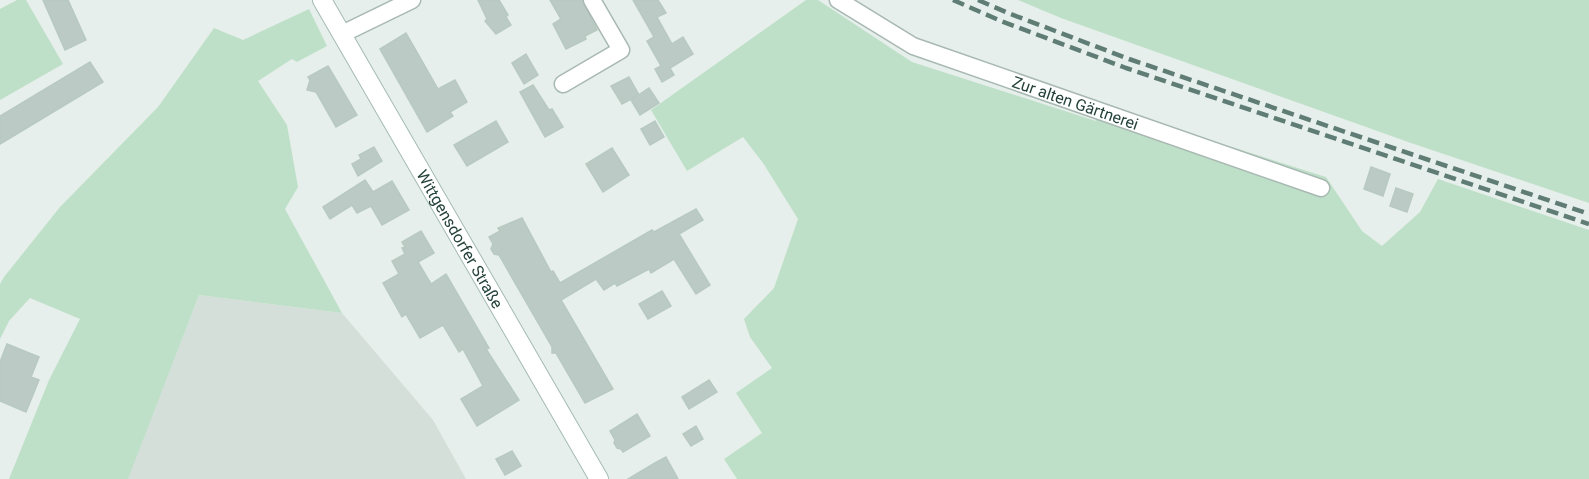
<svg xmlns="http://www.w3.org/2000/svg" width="1589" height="479" font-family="Roboto,sans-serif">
<rect width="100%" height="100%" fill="#e6efeb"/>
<!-- built -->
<polygon fill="#d4dfda" points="199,295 342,313 433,420 466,479 127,479"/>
<!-- green -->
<g fill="#bfe0c8">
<polygon points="17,0 26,0 63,64 0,100 0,9"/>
<polygon points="806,0 818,0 912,62 1096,121 1100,105 1326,177 1362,231 1382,246 1420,212 1438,179 1589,230 1589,479 737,479 724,459 762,433 736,393 772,368 750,337 744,319 774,288 798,219 763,163 743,137 687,171 651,110"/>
<polygon points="1018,0 1589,0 1589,203 1411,143 1061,18"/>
<polygon points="309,9 327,46 297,62 292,59 258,81 287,125 298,187 285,209 342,313 199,295 128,479 9,479 49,380 80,319 30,298 9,321 0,339 0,284 4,277 60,207 158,107 214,28 243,40"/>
</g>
<!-- building -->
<g fill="#bbcac4" stroke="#b8c9c2" stroke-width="1.5">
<polygon points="43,0 68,0 86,40 65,50"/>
<polygon points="478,0 499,0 508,15 506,17 511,25 496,34 485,21 487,19"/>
<polygon points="550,0 582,0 597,30 585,36 586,39 566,49 553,24 561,19"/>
<polygon points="633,0 658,0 666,13 657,17 672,44 683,37 693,54 670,68 674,75 662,82 655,69 661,66 647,41 654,37"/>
<polygon points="406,33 438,89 455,80 467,102 450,112 453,116 427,132 380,49"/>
<polygon points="526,54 538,75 524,84 512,63"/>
<polygon points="90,62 103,82 0,144 0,116"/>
<polygon points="328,66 357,115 336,127 316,92 307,90 310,80 308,77"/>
<polygon points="629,77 639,95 622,104 611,86"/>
<polygon points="533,85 549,110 552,109 563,127 545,137 520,92"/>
<polygon points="649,88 659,103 640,115 631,100"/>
<polygon points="496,121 508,142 467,166 454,145"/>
<polygon points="655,121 664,137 650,145 641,129"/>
<polygon points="374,147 382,161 358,176 352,164 361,159 359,155"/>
<polygon points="612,148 629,175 603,192 586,164"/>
<polygon points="1371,167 1390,174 1383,196 1364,189"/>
<polygon points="365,180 373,192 392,181 409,210 382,225 371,206 357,213 352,205 330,219 323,207"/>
<polygon points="1396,188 1413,194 1407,212 1390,206"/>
<polygon points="696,209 703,220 679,234 710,285 696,294 674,259 651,273 649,269 617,286 615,283 604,290 596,279 561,300 613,389 585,403 556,353 552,353 552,347 499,255 494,254 491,249 493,244 489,237 500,231 498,228 522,218 551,272 553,271 560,283 652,230 654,232"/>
<polygon points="421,231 434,253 418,262 431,284 446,274 489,348 486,349 519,400 477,426 461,399 483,386 463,349 459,352 443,325 420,338 406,314 402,317 383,283 399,274 392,261 405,254 402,248 405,247 402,242"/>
<polygon points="662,291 671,306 648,319 639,304"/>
<polygon points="7,344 39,357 31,377 39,380 26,412 0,401 0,362"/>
<polygon points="709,380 717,392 689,409 682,397"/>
<polygon points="637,414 650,436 623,452 621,449 617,448 614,443 615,440 610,431"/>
<polygon points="696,426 703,439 691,446 683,434"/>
<polygon points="512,451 521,466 505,475 496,459"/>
<polygon points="666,457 678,479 628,479 655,463"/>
</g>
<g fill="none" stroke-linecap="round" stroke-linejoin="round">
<!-- street casing -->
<g stroke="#a8b8b2" stroke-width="19">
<g id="street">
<path id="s1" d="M838,0L913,46L1321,188"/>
<polyline points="342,34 412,0"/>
<polyline points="563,84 621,50 592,0"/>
</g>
</g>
<!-- secondary casing -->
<g stroke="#a4bbb3" stroke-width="20">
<g id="secondary">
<path id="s2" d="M322,0C415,159 506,320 599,479"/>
</g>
</g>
<!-- street -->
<use href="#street" stroke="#fff" stroke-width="16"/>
<!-- secondary -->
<use href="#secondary" stroke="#fff" stroke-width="18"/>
<!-- rail -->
<g stroke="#5f7d75" stroke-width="4.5" stroke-dasharray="12 6" stroke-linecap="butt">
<polyline points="953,0 1001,21 1126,68 1589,224"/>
<polyline points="978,0 1008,13 1129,59 1589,214"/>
</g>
</g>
<g text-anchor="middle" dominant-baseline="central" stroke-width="4.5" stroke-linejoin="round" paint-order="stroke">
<!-- street labels -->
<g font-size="16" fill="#24423a" stroke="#f7fbf9">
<text stroke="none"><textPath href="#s1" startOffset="260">Zur alten Gärtnerei</textPath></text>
<text stroke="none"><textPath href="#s2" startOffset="276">Wittgensdorfer Straße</textPath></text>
</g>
</g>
</svg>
